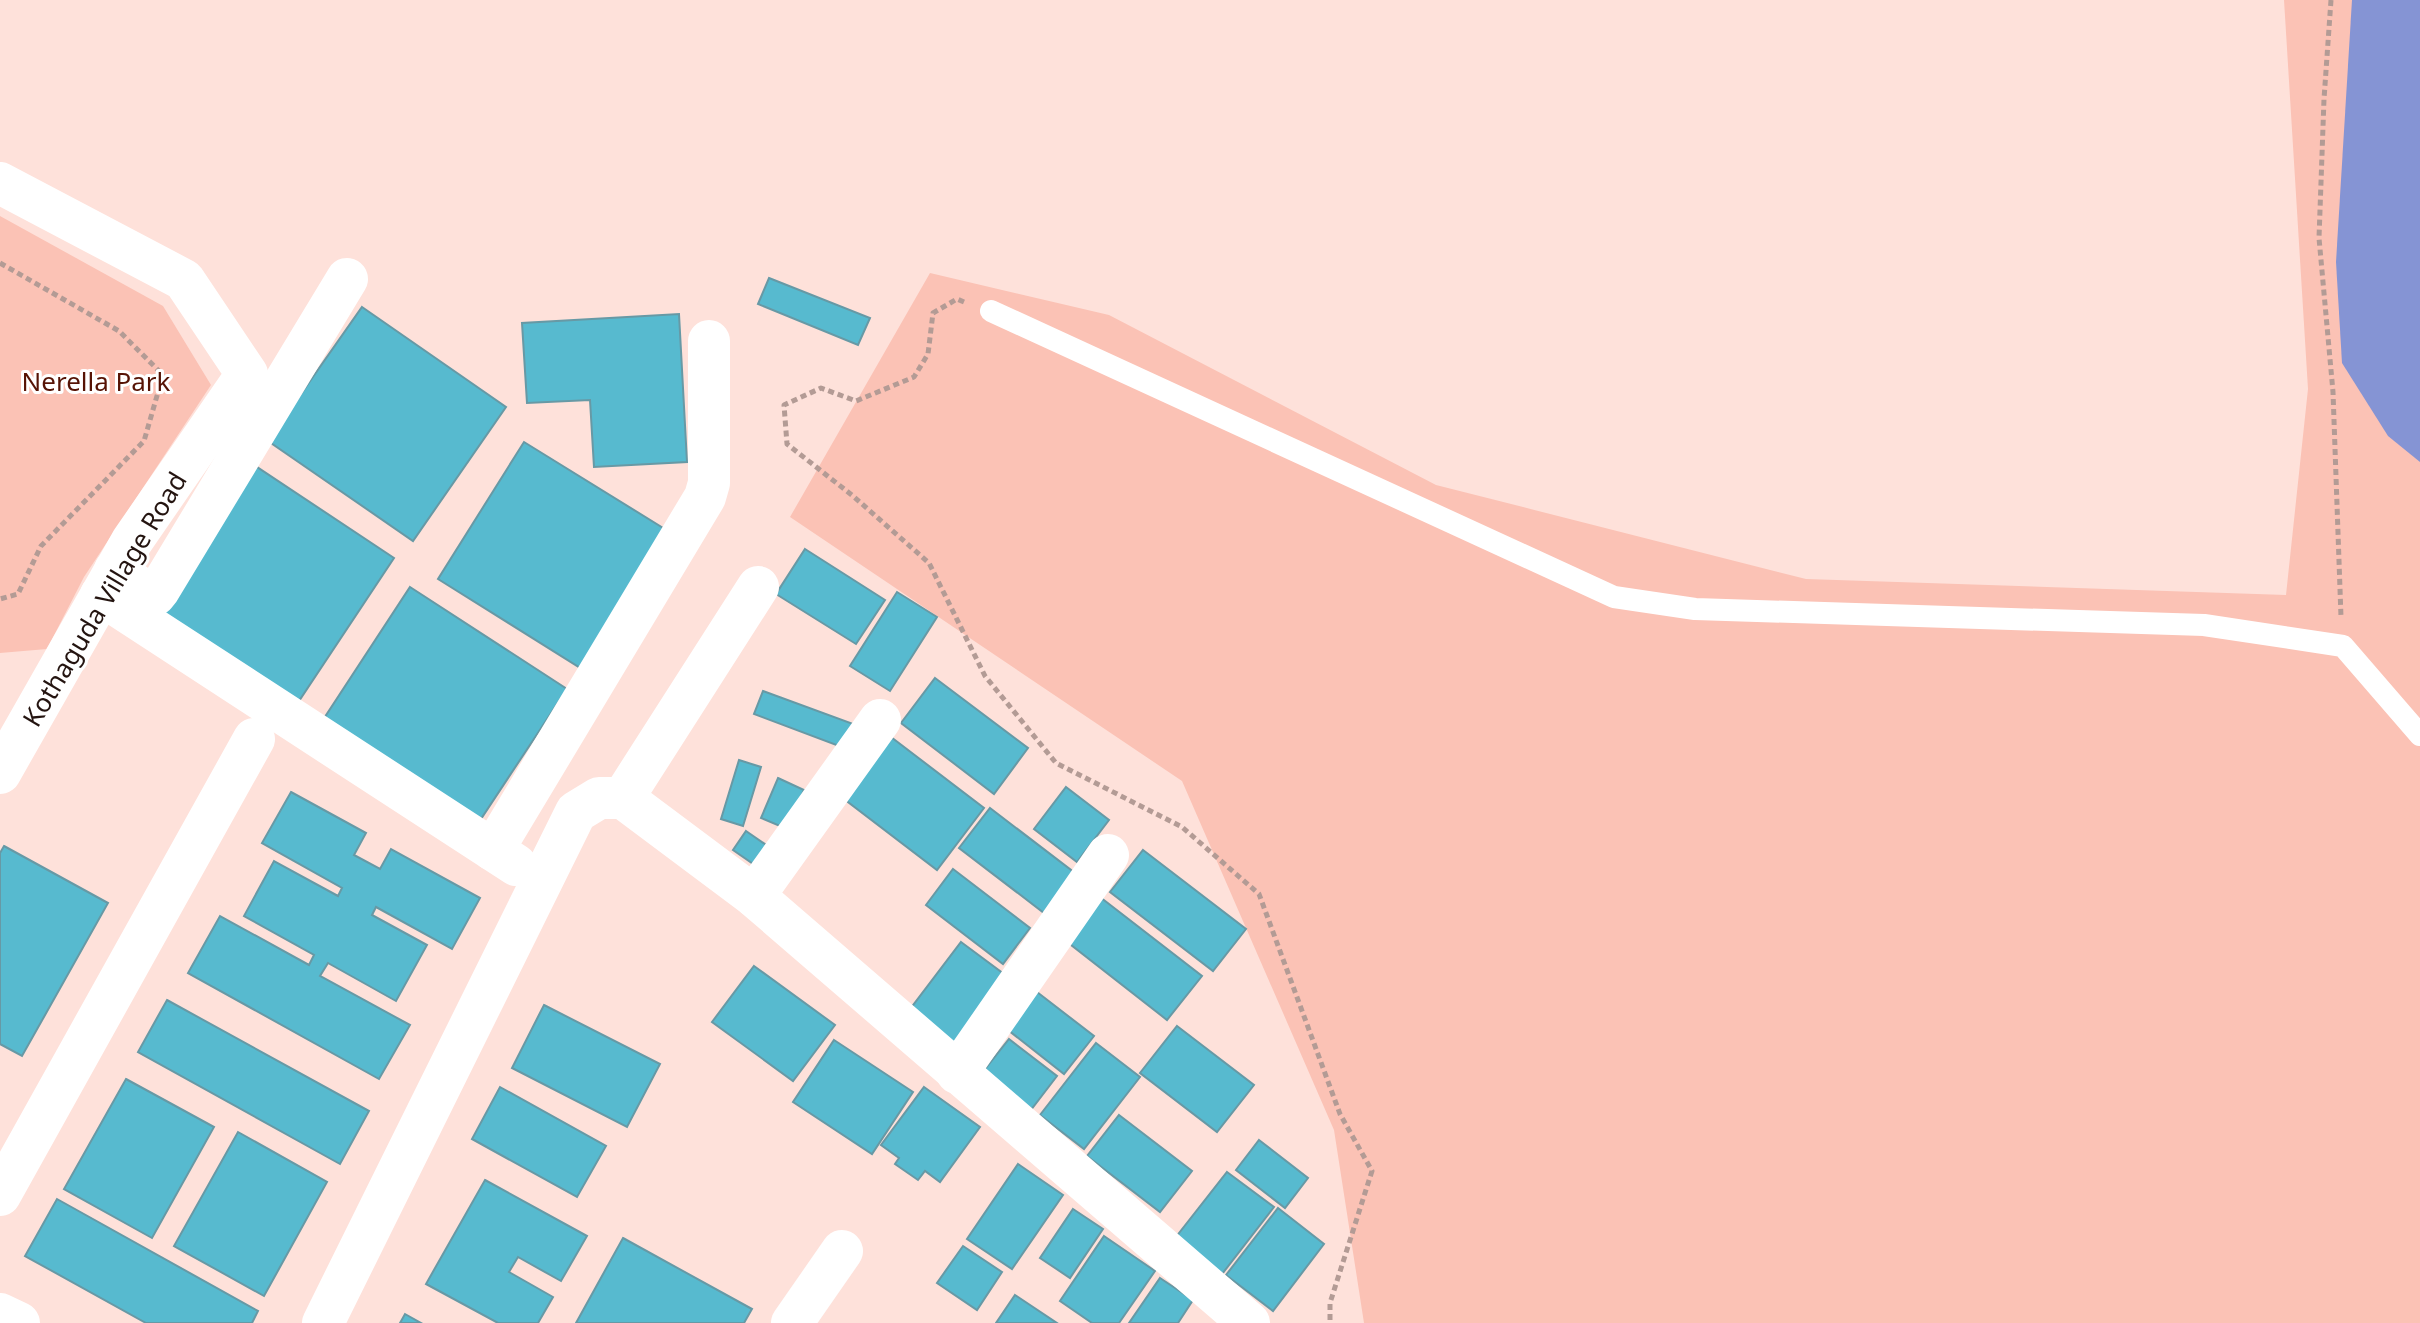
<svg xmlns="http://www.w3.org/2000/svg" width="2420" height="1323" font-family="'Noto Sans',sans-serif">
<rect width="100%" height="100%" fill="#fee1da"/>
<!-- green -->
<g fill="#fbc2b5">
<polygon points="2284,0 2420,0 2420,1323 1364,1323 1334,1130 1182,781 790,517 930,273 1109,315 1436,485 1806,579 2286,595 2308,389"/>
<polygon points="0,216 163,306 211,385 84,577 47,649 0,653"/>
</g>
<!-- water -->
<polygon fill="#8594d4" points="2352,0 2420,0 2420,462 2388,436 2342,363 2336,262"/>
<!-- building -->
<g fill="#57bacf" stroke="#6799a5" stroke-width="2">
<polygon points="769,278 870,318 858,345 758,304"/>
<polygon points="362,307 506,407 413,541 268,441"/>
<polygon points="679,314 687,462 594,467 590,400 527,403 522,323"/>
<polygon points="524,442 668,531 582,669 438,579"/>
<polygon points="251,463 394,558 297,704 153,610"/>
<polygon points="805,549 885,600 856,644 776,594"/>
<polygon points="410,587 567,689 473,831 317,729"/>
<polygon points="897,592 937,617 890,691 850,666"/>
<polygon points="935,678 1028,748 994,794 901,723"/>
<polygon points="763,691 856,725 847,749 754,714"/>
<polygon points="891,737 984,808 937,870 844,799"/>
<polygon points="739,760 761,767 743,826 721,819"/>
<polygon points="778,778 804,790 787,829 761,818"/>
<polygon points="1066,787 1109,820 1077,862 1034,829"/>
<polygon points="291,792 366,833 354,855 380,869 391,849 480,898 452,949 376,907 372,915 427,945 396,1001 328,963 320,976 410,1025 379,1079 188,973 220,916 309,965 314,955 244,916 274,861 338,896 342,888 262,843"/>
<polygon points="990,808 1075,873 1044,913 959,848"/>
<polygon points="746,831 775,851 762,870 733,850"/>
<polygon points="4,846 108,903 22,1056 0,1044 0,853"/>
<polygon points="1143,850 1246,929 1213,971 1110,892"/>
<polygon points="953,869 1030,928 1003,964 926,905"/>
<polygon points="1100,897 1202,976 1167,1020 1066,941"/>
<polygon points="961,942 1008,977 947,1056 901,1021"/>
<polygon points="754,966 835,1025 793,1081 712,1022"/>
<polygon points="1037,992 1094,1036 1064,1074 1008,1030"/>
<polygon points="167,1000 369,1111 340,1164 138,1052"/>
<polygon points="544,1005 660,1064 627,1127 512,1068"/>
<polygon points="1177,1026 1254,1085 1217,1132 1140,1073"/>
<polygon points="1009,1039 1057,1076 1027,1115 978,1078"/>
<polygon points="834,1040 913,1092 872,1154 793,1102"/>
<polygon points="1096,1043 1140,1077 1084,1149 1040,1115"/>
<polygon points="126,1079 214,1127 152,1238 64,1189"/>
<polygon points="500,1087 606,1146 577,1197 472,1139"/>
<polygon points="924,1087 980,1127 940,1182 925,1171 918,1180 895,1164 899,1158 881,1145"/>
<polygon points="1119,1115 1192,1171 1160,1212 1087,1156"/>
<polygon points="238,1132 327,1182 264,1296 174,1246"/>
<polygon points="1259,1140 1308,1178 1285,1208 1236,1170"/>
<polygon points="1018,1164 1063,1195 1012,1269 967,1239"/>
<polygon points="1227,1172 1274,1207 1219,1278 1172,1242"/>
<polygon points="485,1180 587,1236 561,1281 518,1257 509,1272 553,1297 538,1323 498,1323 426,1284"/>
<polygon points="57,1199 258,1311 252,1323 146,1323 25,1256"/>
<polygon points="1278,1208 1324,1244 1273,1311 1226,1275"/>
<polygon points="1073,1209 1103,1229 1070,1278 1040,1258"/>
<polygon points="1104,1236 1155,1271 1119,1323 1092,1323 1060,1301"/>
<polygon points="623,1238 752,1309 744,1323 576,1323"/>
<polygon points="963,1246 1002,1272 977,1310 937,1283"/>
<polygon points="1160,1278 1193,1300 1178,1323 1129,1323"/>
<polygon points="1015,1295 1057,1323 996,1323"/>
<polygon points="405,1314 421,1323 400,1323"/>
</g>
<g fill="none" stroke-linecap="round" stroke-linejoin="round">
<!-- path -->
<g stroke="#b39b95" stroke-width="5" stroke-dasharray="6 4" stroke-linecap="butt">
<polyline points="2331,0 2324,99 2319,238 2333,392 2341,617"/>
<polyline points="0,263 119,331 163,375 144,441 41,546 18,594 0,599"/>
<polyline points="964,302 957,299 933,313 928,354 914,377 856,401 821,388 784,405 787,444 853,496 929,563 985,676 1056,763 1182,827 1259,894 1340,1114 1372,1171 1330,1303 1330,1323"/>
</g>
<!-- service -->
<polyline stroke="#fff" stroke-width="22" points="991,311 1614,597 1695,609 2204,625 2343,646 2420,735"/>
<!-- minor -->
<g stroke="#fff" stroke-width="42">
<polyline points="0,183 184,280 247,374 132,541 0,773"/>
<polyline points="115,570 147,593 155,595 159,590 347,279"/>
<polyline points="101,595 516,865"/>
<polyline points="623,798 758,587"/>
<polyline points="493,850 705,497 709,483 709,341"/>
<polyline points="754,896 880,720"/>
<polyline points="957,1073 1108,855"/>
<polyline points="0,1195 254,739"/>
<polyline points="0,1314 19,1323"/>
<polyline points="323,1323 576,812 599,798 623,798 754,896 1249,1323"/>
<polyline points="792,1323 842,1251"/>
</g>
</g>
<g text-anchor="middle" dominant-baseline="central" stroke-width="6" stroke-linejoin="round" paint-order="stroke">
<!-- park labels -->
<g font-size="26" fill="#561305" stroke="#fff">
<text x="96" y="381">Nerella Park</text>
</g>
<!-- street labels -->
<g font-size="26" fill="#241410" stroke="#fff">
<text transform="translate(104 599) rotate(-59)">Kothaguda Village Road</text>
</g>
</g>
</svg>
